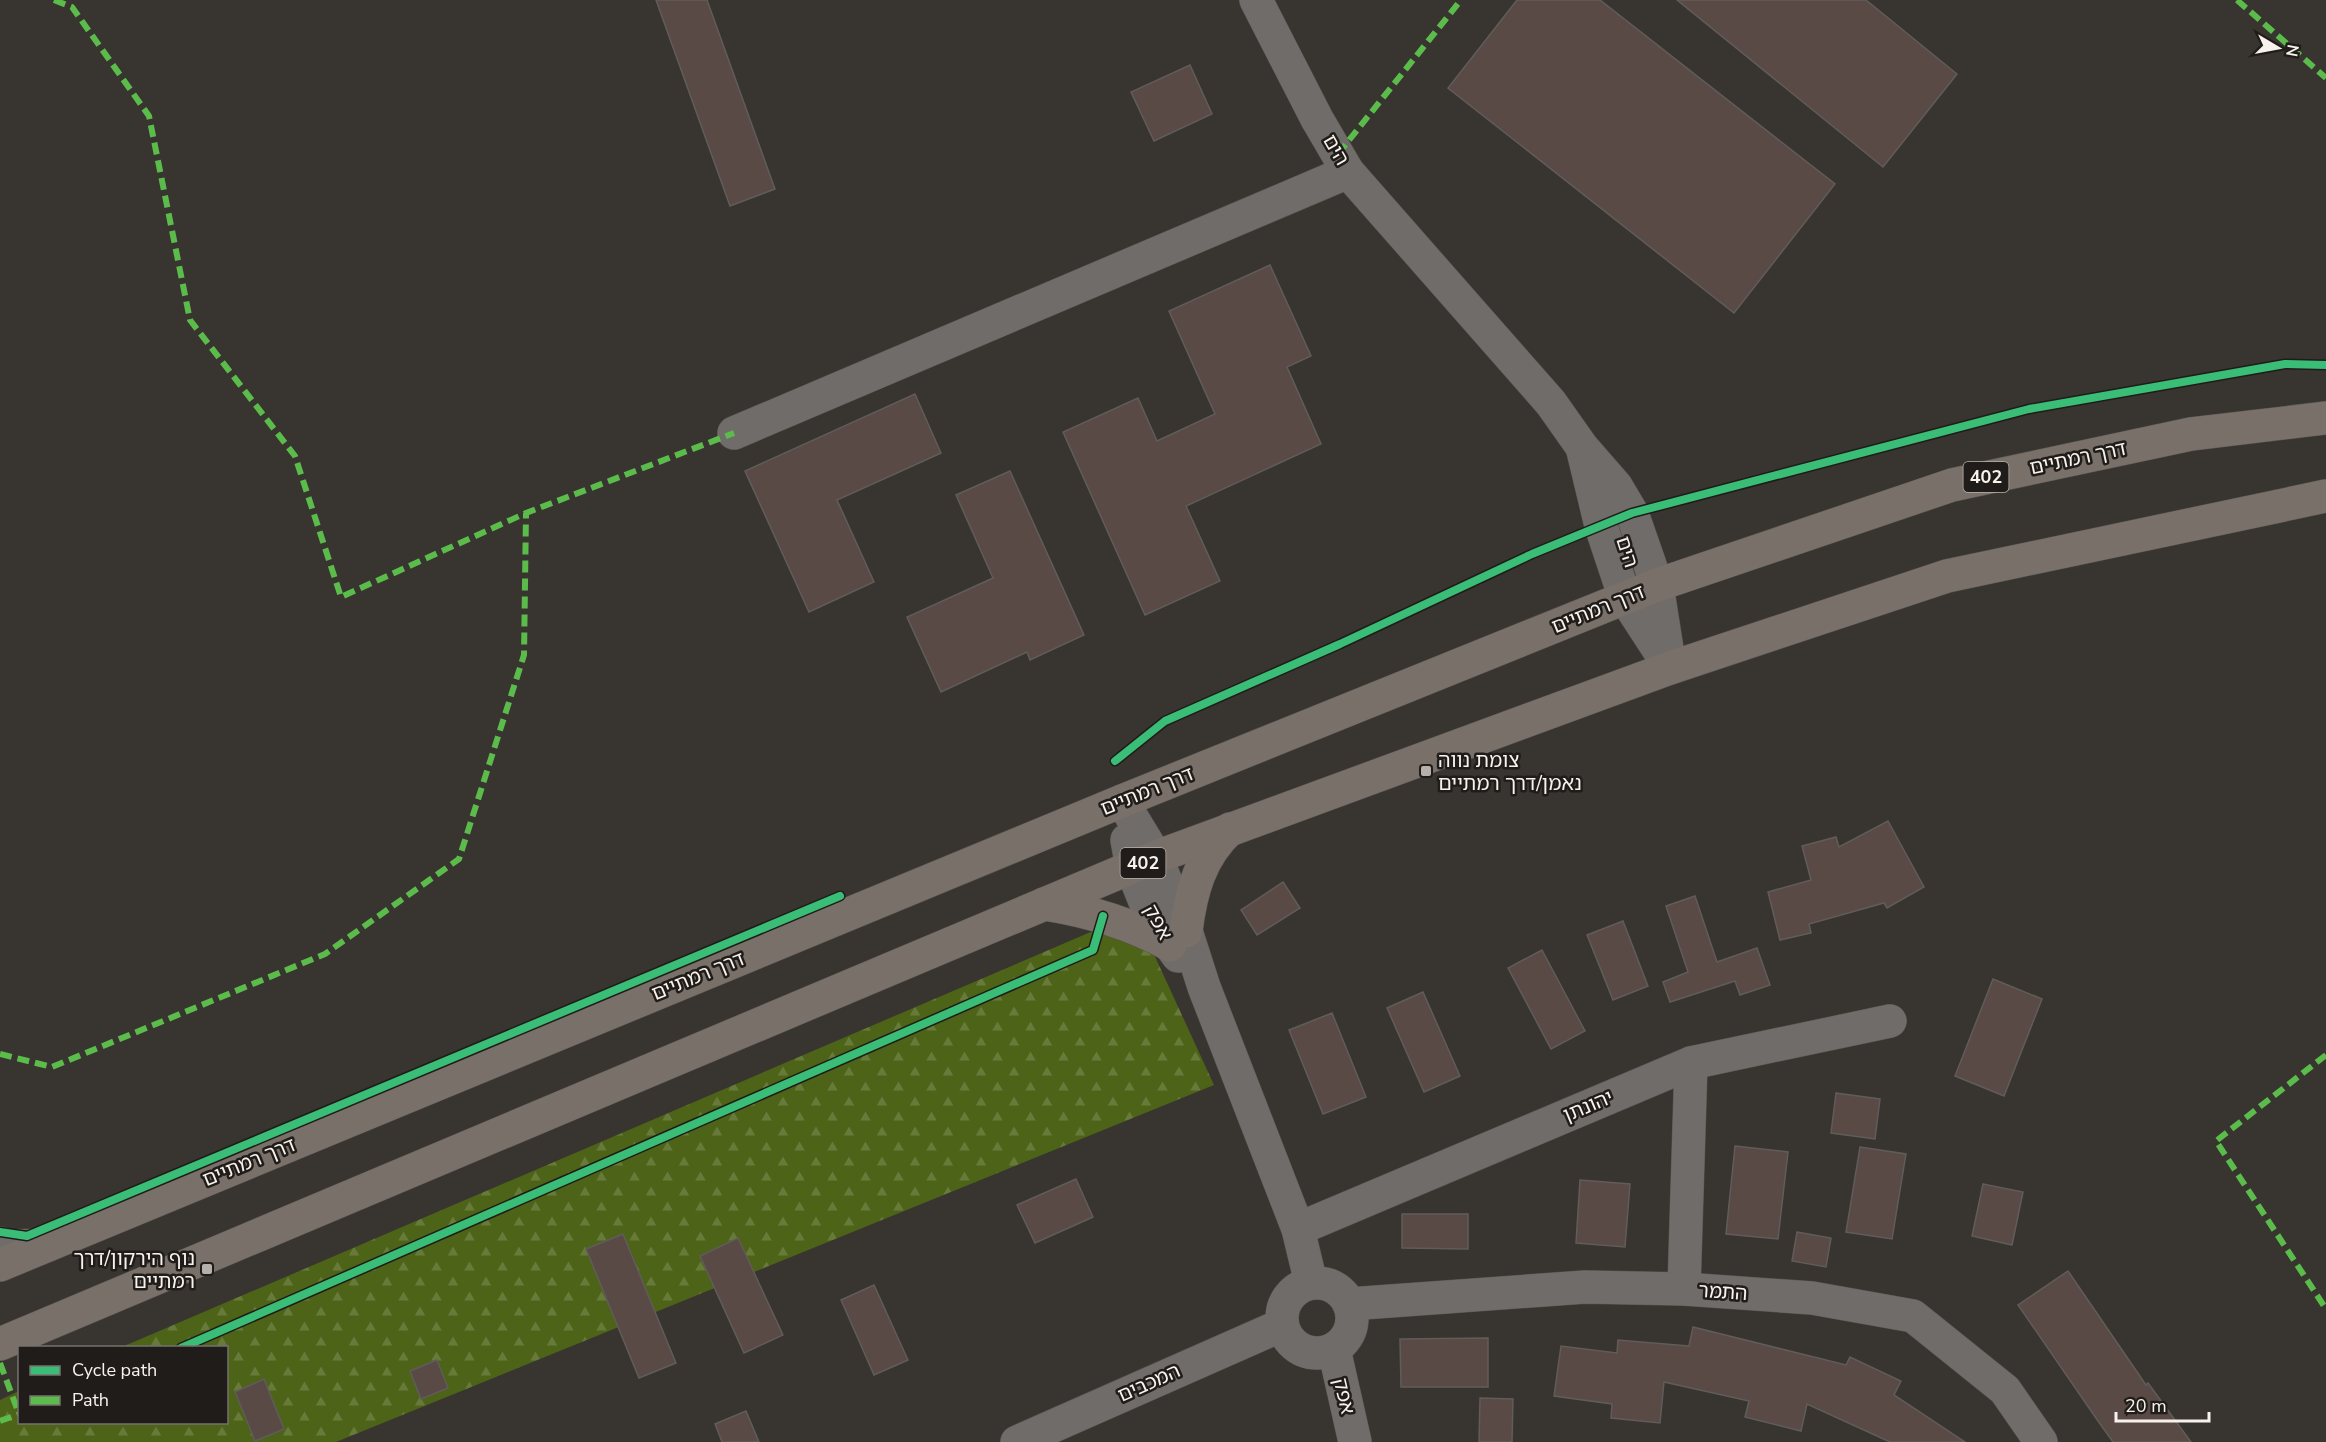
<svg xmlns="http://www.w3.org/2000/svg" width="2326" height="1442" font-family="'Nunito Sans','Noto Sans Hebrew',sans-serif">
<defs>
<pattern id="forest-firs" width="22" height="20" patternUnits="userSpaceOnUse" patternTransform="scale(1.5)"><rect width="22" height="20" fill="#4d6318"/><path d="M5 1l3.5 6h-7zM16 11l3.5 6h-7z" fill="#677a3a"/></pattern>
</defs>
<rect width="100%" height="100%" fill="#383430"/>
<!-- forest -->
<polygon fill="url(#forest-firs)" points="1135,913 1214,1085 336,1442 0,1442 0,1400 19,1391 20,1422 226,1422 226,1348 122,1347"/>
<!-- building -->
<g fill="#5a4a46" stroke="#605c5a" stroke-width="1.5">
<polygon points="656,0 707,0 775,189 730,206"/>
<polygon points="1517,0 1600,0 1835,184 1734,313 1448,88"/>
<polygon points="1677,0 1866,0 1957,74 1883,167"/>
<polygon points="1190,65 1212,114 1154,141 1131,92"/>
<polygon points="1270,265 1311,356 1287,367 1321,444 1186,506 1220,581 1145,615 1063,432 1138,398 1157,441 1215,414 1169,311"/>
<polygon points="915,394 941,453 837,500 874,582 809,612 745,471"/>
<polygon points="1010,471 1084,635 1030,660 1027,652 941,692 907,617 993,578 956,495"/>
<polygon points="1888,821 1924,887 1887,908 1884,903 1809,924 1811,933 1780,940 1768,892 1811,880 1802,846 1836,837 1839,847"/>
<polygon points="1283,882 1300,908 1257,935 1241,910"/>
<polygon points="1695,896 1717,962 1757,948 1770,985 1740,995 1735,981 1670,1002 1663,982 1688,972 1666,906"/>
<polygon points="1623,921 1648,986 1613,1000 1587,935"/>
<polygon points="1542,950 1585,1031 1551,1049 1508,968"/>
<polygon points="1993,979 2042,999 2004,1096 1955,1076"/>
<polygon points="1423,992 1460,1076 1424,1092 1387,1008"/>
<polygon points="1332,1013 1366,1097 1323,1114 1289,1030"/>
<polygon points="1836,1093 1880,1099 1875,1139 1831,1133"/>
<polygon points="1735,1146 1788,1152 1778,1239 1726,1234"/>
<polygon points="1860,1147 1906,1154 1892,1239 1846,1232"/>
<polygon points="1076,1179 1093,1217 1035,1243 1017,1205"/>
<polygon points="1580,1180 1630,1184 1625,1247 1576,1243"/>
<polygon points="1983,1184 2023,1192 2012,1245 1972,1236"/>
<polygon points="1402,1214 1468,1214 1468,1249 1402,1248"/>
<polygon points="1797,1232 1831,1238 1826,1267 1792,1261"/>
<polygon points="623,1234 676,1363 639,1378 586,1249"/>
<polygon points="738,1238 783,1335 744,1353 700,1256"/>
<polygon points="2068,1271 2146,1385 2148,1383 2191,1442 2113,1442 2098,1421 2018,1305"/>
<polygon points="874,1285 908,1360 874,1375 841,1300"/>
<polygon points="1693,1327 1846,1365 1850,1357 1901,1381 1894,1395 1965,1442 1890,1442 1807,1404 1801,1431 1745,1417 1749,1401 1664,1382 1660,1423 1611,1418 1612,1404 1554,1396 1561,1346 1617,1353 1618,1340 1689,1346"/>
<polygon points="1488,1338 1488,1387 1401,1387 1400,1339"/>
<polygon points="437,1360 448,1388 421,1399 410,1371"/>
<polygon points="264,1379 284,1429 255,1441 235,1392"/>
<polygon points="1480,1398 1513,1399 1512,1442 1479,1442"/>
<polygon points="746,1411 759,1442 722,1442 715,1424"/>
</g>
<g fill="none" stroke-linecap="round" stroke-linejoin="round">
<!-- minor casing -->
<g stroke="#57534f" stroke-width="34">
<g id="minor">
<polyline points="1256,0 1317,119 1348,172 1551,403 1582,447 1616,486 1632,513 1657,585 1670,668"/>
<polyline points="734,433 1348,172"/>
<polyline points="1583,451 1601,526 1625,598 1664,658"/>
<polyline points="1122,801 1156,857 1186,931 1204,987 1298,1229 1311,1283"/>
<path d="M1127,840C1133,882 1152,922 1178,956"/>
<polyline points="1298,1229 1691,1063 1890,1021"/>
<polyline points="0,1243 13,1246 48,1245"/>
<circle cx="1317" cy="1318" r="35"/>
<polyline points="1684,1289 1691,1063"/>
<polyline points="1349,1304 1585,1287 1684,1289 1812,1298 1913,1316 2005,1390 2041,1442"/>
<polyline points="1334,1349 1355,1442"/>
<polyline points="1017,1442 1282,1325"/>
</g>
</g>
<!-- primary casing -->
<g stroke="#57534f" stroke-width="34">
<g id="primary">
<path d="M1044,904C1089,911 1130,923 1170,945"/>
<path d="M1186,931C1191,891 1200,857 1230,829"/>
<polyline points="0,1265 1122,801 1657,585 1952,485 2191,434 2326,418"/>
<polyline points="0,1344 1156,857 1670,668 1947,576 2326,496"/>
</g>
</g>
<!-- minor -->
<use href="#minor" stroke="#706c69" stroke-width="33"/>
<!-- primary -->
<use href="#primary" stroke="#787069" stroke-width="33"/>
<!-- quiet -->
<g stroke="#5cbc4b" stroke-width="6" stroke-dasharray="12 6" stroke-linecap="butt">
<polyline points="54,0 72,7 149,116 190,320 295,456 341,597 526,513 734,433"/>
<polyline points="2237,0 2326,78"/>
<polyline points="1338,154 1461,0"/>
<polyline points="0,1054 52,1067 325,954 459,859 524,655 526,513"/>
<polyline points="2326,1055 2216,1141 2326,1309"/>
<polyline points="0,1363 19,1414"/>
<polyline points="0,1421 20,1414"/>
</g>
<!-- cycleway casing -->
<g stroke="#201c19" stroke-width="11">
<g id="cycleway">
<polyline points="1115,761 1165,721 1340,644 1532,554 1632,513 2029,409 2285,364 2326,365"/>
<polyline points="0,1232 27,1236 840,896"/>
<polyline points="181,1348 1093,950 1103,916"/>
</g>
</g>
<!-- cycleway -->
<use href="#cycleway" stroke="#3abd76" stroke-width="8"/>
</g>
<!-- markers -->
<g fill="#b5b0ab" stroke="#201c19" stroke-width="2">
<rect x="1420" y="765" width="12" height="12" rx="3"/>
<rect x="201" y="1263" width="12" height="12" rx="3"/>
</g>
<g text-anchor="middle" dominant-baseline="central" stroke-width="5" stroke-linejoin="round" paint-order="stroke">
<!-- shield labels -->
<g fill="#201c19" stroke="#b7b2ad" stroke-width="1.5">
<rect x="1963.5" y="462" width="45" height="30" rx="4.5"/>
<rect x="1120.5" y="848" width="45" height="30" rx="4.5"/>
</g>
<g font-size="18" font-weight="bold" fill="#f8f2ed">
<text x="1986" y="477">402</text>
<text x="1143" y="863">402</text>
</g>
<!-- street labels -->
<g font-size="20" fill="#f8f2ed" stroke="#201c19">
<text transform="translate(1336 150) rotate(60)">הים</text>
<text transform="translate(2078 458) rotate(-12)">דרך רמתיים</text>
<text transform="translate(1627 552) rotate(72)">הים</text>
<text transform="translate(1598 609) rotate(-22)">דרך רמתיים</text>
<text transform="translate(1147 791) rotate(-22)">דרך רמתיים</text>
<text transform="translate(1158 922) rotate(62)">אפק</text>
<text transform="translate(698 976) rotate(-22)">דרך רמתיים</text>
<text transform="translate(1588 1106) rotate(-23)">יהונתן</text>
<text transform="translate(249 1162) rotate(-22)">דרך רמתיים</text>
<text transform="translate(1723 1292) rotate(4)">התמר</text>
<text transform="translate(1149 1383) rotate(-24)">המכבים</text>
<text transform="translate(1344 1396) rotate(77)">אפק</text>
</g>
<!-- poi labels -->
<g font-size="20" fill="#f8f2ed" stroke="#201c19" text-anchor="start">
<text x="1438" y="760">צומת נווה<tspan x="1438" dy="23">נאמן/דרך רמתיים</tspan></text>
<text x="195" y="1258" text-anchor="end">נוף הירקון/דרך<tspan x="195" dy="23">רמתיים</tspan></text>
</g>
</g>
<!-- legend -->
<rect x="18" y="1346" width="210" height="78" fill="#201c19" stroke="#76726e" stroke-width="1.5"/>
<rect x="30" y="1366" width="30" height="9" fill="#3abd76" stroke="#76726e" stroke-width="1.5"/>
<text x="72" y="1376" font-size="18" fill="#f8f2ed">Cycle path</text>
<rect x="30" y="1396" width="30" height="9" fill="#5cbc4b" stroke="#76726e" stroke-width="1.5"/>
<text x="72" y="1406" font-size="18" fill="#f8f2ed">Path</text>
<!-- north arrow -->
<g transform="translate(2278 48) rotate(100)" stroke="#201c19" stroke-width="4.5" paint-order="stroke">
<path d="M0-4.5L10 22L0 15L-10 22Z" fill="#f8f2ed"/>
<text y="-9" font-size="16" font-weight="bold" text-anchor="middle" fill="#f8f2ed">N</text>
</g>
<!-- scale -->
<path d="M2116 1412v9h93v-9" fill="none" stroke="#f8f2ed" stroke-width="3"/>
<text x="2125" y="1412" font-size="18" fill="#f8f2ed" stroke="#201c19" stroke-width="4.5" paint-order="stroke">20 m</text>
</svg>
